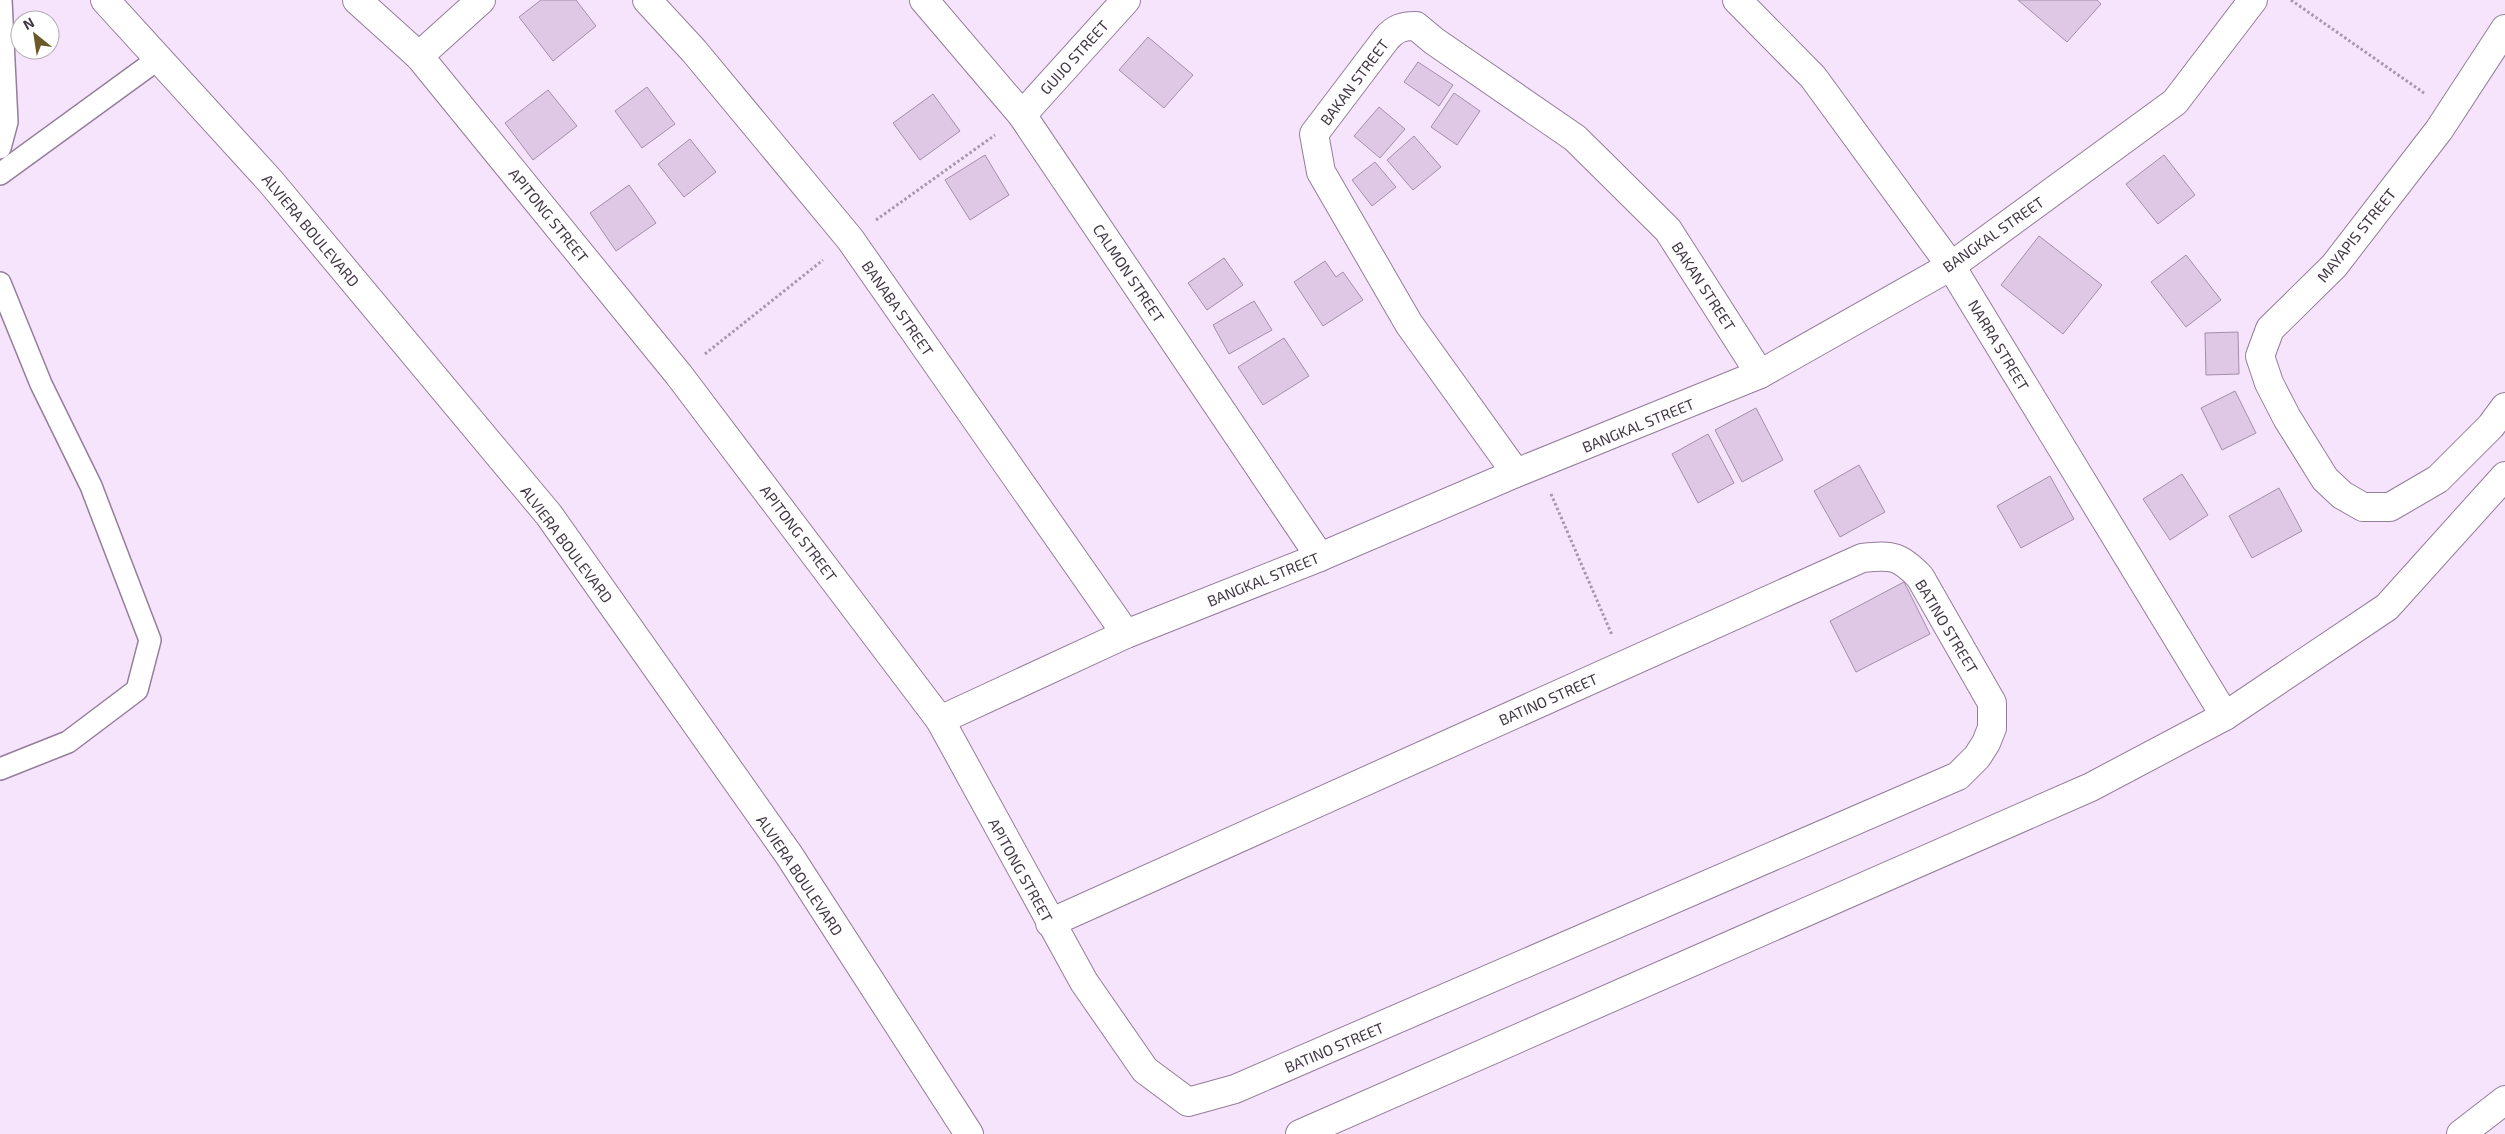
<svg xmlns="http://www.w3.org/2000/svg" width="2505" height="1134" font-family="'Exo 2',sans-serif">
<rect width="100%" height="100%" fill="#f6e3fc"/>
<!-- building -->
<g fill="#dfc8e6" stroke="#a48eab">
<polygon points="541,0 576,0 596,26 553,61 519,17"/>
<polygon points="2018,0 2097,0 2101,4 2067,42"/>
<polygon points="1148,37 1193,75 1164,108 1119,70"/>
<polygon points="1418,62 1453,85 1439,106 1404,82"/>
<polygon points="647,87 675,124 642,148 615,111"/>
<polygon points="548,90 577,126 533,160 505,123"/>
<polygon points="1454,93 1480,111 1457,145 1431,127"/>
<polygon points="933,94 960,131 920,160 893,123"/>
<polygon points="1379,107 1405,129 1380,158 1354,136"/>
<polygon points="1414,136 1441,167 1413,190 1387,160"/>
<polygon points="690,139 716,172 684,197 658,164"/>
<polygon points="985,155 1009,195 970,220 945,180"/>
<polygon points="2164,155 2195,195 2158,224 2126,184"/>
<polygon points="1375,162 1396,187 1372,206 1352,180"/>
<polygon points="629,185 656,223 616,251 590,213"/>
<polygon points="2039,236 2102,285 2063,334 2001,285"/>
<polygon points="2186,255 2221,300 2186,327 2151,282"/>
<polygon points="1224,258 1243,285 1207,310 1188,283"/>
<polygon points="1325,261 1336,277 1343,272 1363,300 1323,326 1294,282"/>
<polygon points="1254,301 1272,330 1229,354 1213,325"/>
<polygon points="2238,332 2239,374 2206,375 2205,333"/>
<polygon points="1284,338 1309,376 1263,405 1238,367"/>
<polygon points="2235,391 2256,433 2222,450 2201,408"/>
<polygon points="1756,408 1783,460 1742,482 1715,430"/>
<polygon points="1708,434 1734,483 1698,503 1672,454"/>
<polygon points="1859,465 1885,512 1840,537 1814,491"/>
<polygon points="2182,474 2208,515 2170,540 2143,499"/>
<polygon points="2050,476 2074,519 2021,548 1997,506"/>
<polygon points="2279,488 2302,531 2252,558 2229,516"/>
<polygon points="1904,582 1930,634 1856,672 1830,621"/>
</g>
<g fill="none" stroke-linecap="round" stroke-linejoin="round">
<!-- lane casing -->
<g stroke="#947e9a" stroke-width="24">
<g id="lane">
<polyline points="0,148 7,122 1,0"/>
<polyline points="0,174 158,59"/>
<polyline points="0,283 41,384 91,486 150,640 137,690 68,742 0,769"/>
</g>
</g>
<!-- street casing -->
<g stroke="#947e9a" stroke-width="30">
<g id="street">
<path d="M357,0L419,56L679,375L940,720L1084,982L1145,1070L1188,1102L1235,1089L1958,776L1977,757L1986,743L1992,728V703L1920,577C1899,555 1892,555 1862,558L1050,923"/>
<polyline points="647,0 694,51 850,239 1126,634"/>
<polyline points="924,0 1022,115 1320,557"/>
<polyline points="1737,0 1813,77 1951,266 2225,716"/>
<polyline points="2505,29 2439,130 2334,266 2270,329 2260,356 2269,383 2287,418 2325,479 2342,495 2363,507 2390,507 2438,479 2491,426 2505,407"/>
<polyline points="419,56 481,0"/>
<polyline points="1022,115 1126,0"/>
<path d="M1516,473L1409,324L1321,172L1314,134L1386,39C1395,28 1403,26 1416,26L1434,41L1575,138L1668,230L1760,374"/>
<polyline points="940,720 1126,634 1320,557 1516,473 1760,374 1951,266 2175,102 2253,0"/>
<polyline points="1300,1134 2091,787 2225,716 2387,607 2505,476"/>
<polyline points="2461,1134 2505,1100"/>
</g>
</g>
<!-- secondary casing -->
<g stroke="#947e9a" stroke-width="30">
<polyline id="secondary" points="105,0 271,182 549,515 789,855 969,1134"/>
</g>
<!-- path -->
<g stroke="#a697ab" stroke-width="3" stroke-dasharray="2.5 2.5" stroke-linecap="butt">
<polyline points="2291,0 2424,93"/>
<polyline points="876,220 995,135"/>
<polyline points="705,354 823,260"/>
<polyline points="1551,494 1612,635"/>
</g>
<!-- lane -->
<use href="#lane" stroke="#fff" stroke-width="21"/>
<!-- street -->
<use href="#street" stroke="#fff" stroke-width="28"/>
<!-- secondary -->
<use href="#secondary" stroke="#fff" stroke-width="28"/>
</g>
<g text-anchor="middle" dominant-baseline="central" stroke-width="4" stroke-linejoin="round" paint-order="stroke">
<!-- street labels -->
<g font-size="15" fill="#403743" stroke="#fff">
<text transform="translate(1074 57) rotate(-48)">GUIJO STREET</text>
<text transform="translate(1354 82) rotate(-53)">BAKAN STREET</text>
<text transform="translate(549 215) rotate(51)">APITONG STREET</text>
<text transform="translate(311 230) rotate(50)">ALVIERA BOULEVARD</text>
<text transform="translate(1993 234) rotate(-35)">BANGKAL STREET</text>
<text transform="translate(2356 235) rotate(-51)">MAYAPIS STREET</text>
<text transform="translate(1129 273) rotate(56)">CALMON STREET</text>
<text transform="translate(1704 286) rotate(57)">BAKAN STREET</text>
<text transform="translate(898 308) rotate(55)">BANABA STREET</text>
<text transform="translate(1999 345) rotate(59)">NARRA STREET</text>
<text transform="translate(1638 425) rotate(-22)">BANGKAL STREET</text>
<text transform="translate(799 533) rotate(53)">APITONG STREET</text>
<text transform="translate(567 544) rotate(53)">ALVIERA BOULEVARD</text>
<text transform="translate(1263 579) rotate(-22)">BANGKAL STREET</text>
<text transform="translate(1947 626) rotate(59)">BATINO STREET</text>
<text transform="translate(1548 699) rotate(-24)">BATINO STREET</text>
<text transform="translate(1021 870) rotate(61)">APITONG STREET</text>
<text transform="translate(800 875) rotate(56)">ALVIERA BOULEVARD</text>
<text transform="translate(1334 1047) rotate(-23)">BATINO STREET</text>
</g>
</g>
<!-- north arrow -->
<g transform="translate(35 35) rotate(330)"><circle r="24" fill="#ffffff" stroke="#b3afb4"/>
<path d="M0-4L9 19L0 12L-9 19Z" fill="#6b5a28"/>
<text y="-8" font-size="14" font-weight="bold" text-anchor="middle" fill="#403743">N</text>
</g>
</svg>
